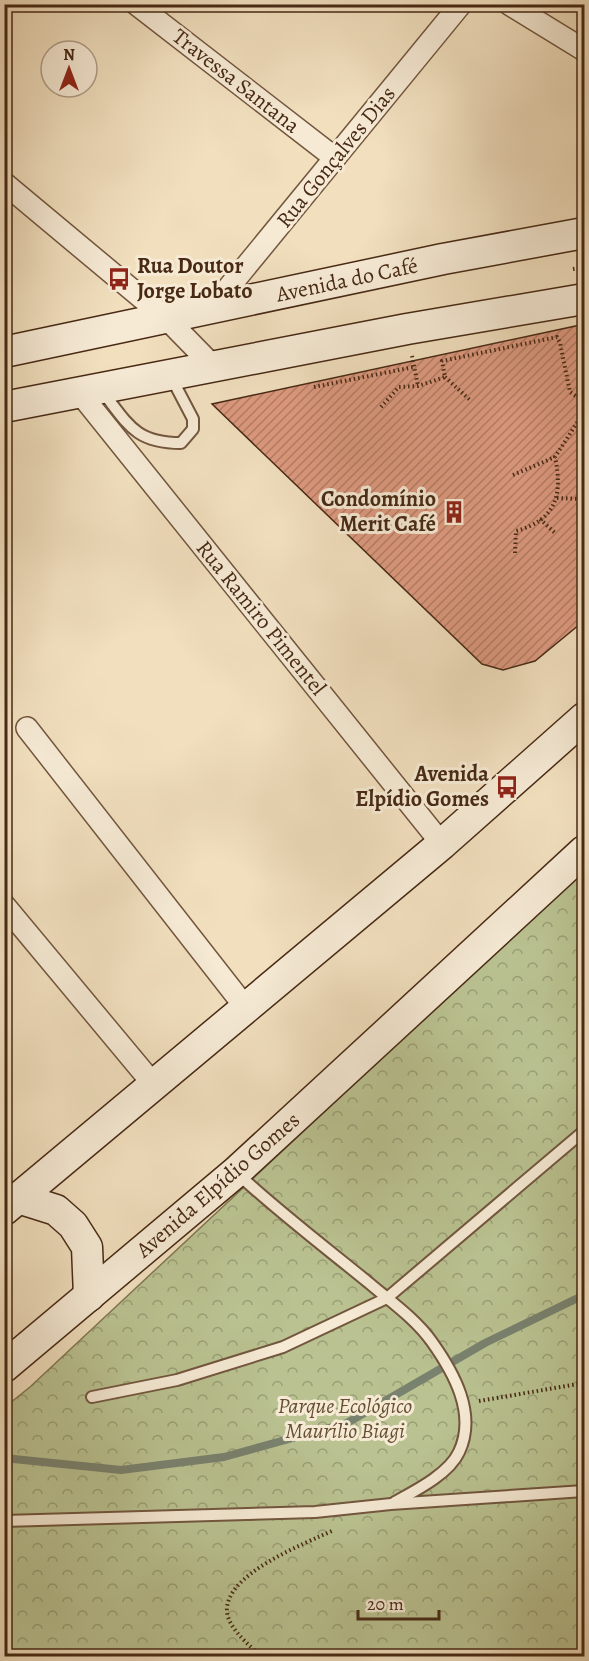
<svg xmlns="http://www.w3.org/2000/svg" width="589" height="1661" font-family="Alegreya,serif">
<defs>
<pattern id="forest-crowns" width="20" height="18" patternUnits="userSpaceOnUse" patternTransform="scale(1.5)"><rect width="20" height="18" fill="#bac291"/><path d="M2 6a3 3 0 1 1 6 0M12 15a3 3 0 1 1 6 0" fill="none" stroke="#999e75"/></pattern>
<pattern id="building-hatch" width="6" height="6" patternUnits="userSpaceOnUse" patternTransform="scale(1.5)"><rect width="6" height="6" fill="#dd997f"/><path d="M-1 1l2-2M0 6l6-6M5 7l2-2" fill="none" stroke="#b57d67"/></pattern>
</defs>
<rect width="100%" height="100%" fill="#f1dfbe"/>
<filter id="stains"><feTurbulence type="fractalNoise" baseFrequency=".00333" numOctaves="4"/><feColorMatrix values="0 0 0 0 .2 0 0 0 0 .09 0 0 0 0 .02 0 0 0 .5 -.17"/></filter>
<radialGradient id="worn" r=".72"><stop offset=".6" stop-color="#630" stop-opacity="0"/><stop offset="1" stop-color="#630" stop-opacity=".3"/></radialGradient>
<!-- forest -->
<polygon fill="url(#forest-crowns)" stroke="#807652" stroke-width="1.5" points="584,869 584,1656 5,1656 5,1407 30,1387"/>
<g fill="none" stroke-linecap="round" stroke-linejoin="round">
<!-- stream -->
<polyline stroke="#79826f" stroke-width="8" points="4,1458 121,1470 224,1457 347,1423 485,1343 584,1295"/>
</g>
<!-- building -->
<polygon fill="url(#building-hatch)" stroke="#472914" stroke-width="1.5" points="585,324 585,620 535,661 503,670 482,664 212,404"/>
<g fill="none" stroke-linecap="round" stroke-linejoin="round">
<!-- service casing -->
<g stroke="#72563e" stroke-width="14">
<g id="service">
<path d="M102,391C128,424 135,443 181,443L193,429V419L171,377"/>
<path d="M238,1174C280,1213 325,1247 369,1283C390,1301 416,1319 432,1342C454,1373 477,1414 459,1452C449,1474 415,1491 395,1502"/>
<polyline points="92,1397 177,1380 283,1347 387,1298 584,1131"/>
<polyline points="4,1521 315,1512 391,1504 584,1491"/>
</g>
</g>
<!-- minor casing -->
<g stroke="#72563e" stroke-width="24">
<g id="minor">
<polyline points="136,4 335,158"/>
<polyline points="509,4 584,50"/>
<polyline points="4,183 167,319 213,366"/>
<polyline points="211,309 461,4"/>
<polyline points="79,392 442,844"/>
<polyline points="27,728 246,1008"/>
<polyline points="4,905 154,1085"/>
</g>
</g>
<!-- secondary casing -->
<g stroke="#472914" stroke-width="33">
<g id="secondary">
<polyline points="4,352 443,259 584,233"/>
<polyline points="4,407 407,329 584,299"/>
<polyline points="18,1198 56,1210 73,1225 87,1247 89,1296"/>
<polyline points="4,1210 442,844 584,718"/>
<polyline points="4,1367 236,1172 584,851"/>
</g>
</g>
<!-- path -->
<g stroke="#472914" stroke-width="4" stroke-dasharray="1.5 3" stroke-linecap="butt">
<polyline points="573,269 584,267"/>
<polyline points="412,356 418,386"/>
<polyline points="445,377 471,401"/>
<polyline points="314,387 414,367"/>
<polyline points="381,407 399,387 418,386 445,377 442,361 557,337 560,343 570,392 584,402"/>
<polyline points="513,475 555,457"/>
<polyline points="557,498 583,499"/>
<polyline points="540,519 555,533"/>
<path d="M515,553L516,531C556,520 563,495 555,457L584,412"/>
<polyline points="479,1401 584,1383"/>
<path d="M261,1656C250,1646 229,1629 227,1612C224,1574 304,1544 334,1530"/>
</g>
<!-- service -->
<use href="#service" stroke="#f6ead5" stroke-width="10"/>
<!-- minor -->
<use href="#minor" stroke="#f6ead5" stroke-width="21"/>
<!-- secondary -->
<use href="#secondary" stroke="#f6ead5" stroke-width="30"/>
</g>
<!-- icons -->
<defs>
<g id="bus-bare" transform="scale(1.8)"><path d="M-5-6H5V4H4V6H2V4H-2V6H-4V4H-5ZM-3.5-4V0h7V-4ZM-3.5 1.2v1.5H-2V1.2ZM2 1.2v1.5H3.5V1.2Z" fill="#8f2418" stroke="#f6ead5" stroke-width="2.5" paint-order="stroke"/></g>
<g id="building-bare" transform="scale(1.8)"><path d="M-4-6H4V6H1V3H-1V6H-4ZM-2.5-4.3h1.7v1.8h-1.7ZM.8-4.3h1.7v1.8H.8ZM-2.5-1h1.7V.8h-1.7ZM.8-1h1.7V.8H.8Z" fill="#8f2418" stroke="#f6ead5" stroke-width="2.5" paint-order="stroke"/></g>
</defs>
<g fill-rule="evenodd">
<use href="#bus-bare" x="119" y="279"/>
<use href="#building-bare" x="454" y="512"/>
<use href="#bus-bare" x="507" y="787"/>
</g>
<g text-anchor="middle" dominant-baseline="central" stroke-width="6" stroke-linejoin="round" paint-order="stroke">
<!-- street labels -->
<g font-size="22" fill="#472914" stroke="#f6ead5">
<text transform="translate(236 81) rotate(38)">Travessa Santana</text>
<text transform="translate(336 157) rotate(-51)">Rua Gonçalves Dias</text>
<text transform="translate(347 280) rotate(-12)">Avenida do Café</text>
<text transform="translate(261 618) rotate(51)">Rua Ramiro Pimentel</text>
<text transform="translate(218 1185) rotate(-41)">Avenida Elpídio Gomes</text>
</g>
<!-- poi labels -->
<g font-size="22" font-weight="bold" fill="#472914" stroke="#f6ead5" text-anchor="end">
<text x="137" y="266" text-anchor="start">Rua Doutor<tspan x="137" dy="25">Jorge Lobato</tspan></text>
<text x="436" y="499">Condomínio<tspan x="436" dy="25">Merit Café</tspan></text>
<text x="489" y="774">Avenida<tspan x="489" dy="25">Elpídio Gomes</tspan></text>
</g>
<!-- park labels -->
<g font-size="22" font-style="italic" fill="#644f33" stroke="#f6ead5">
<text x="345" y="1406">Parque Ecológico<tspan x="345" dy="25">Maurílio Biagi</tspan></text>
</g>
</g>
<!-- margin -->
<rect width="589" height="1661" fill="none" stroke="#f1dfbe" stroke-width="24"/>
<rect x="6" y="6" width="577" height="1649" fill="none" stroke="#472914" stroke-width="3"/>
<rect x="12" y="12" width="565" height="1637" fill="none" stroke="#472914" stroke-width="1.5"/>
<!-- north arrow -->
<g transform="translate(69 69)"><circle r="28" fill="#f6ead5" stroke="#b09d88" stroke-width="1.5"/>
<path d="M0-4.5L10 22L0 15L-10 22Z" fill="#8f2418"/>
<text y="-9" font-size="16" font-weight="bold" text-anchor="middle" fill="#472914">N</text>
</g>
<!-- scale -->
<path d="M358 1610v9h81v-9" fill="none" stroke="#472914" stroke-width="3"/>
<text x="367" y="1610" font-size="18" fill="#472914" stroke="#f6ead5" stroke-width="4.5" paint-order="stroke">20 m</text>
<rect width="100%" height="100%" filter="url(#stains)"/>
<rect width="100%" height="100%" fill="url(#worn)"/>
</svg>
